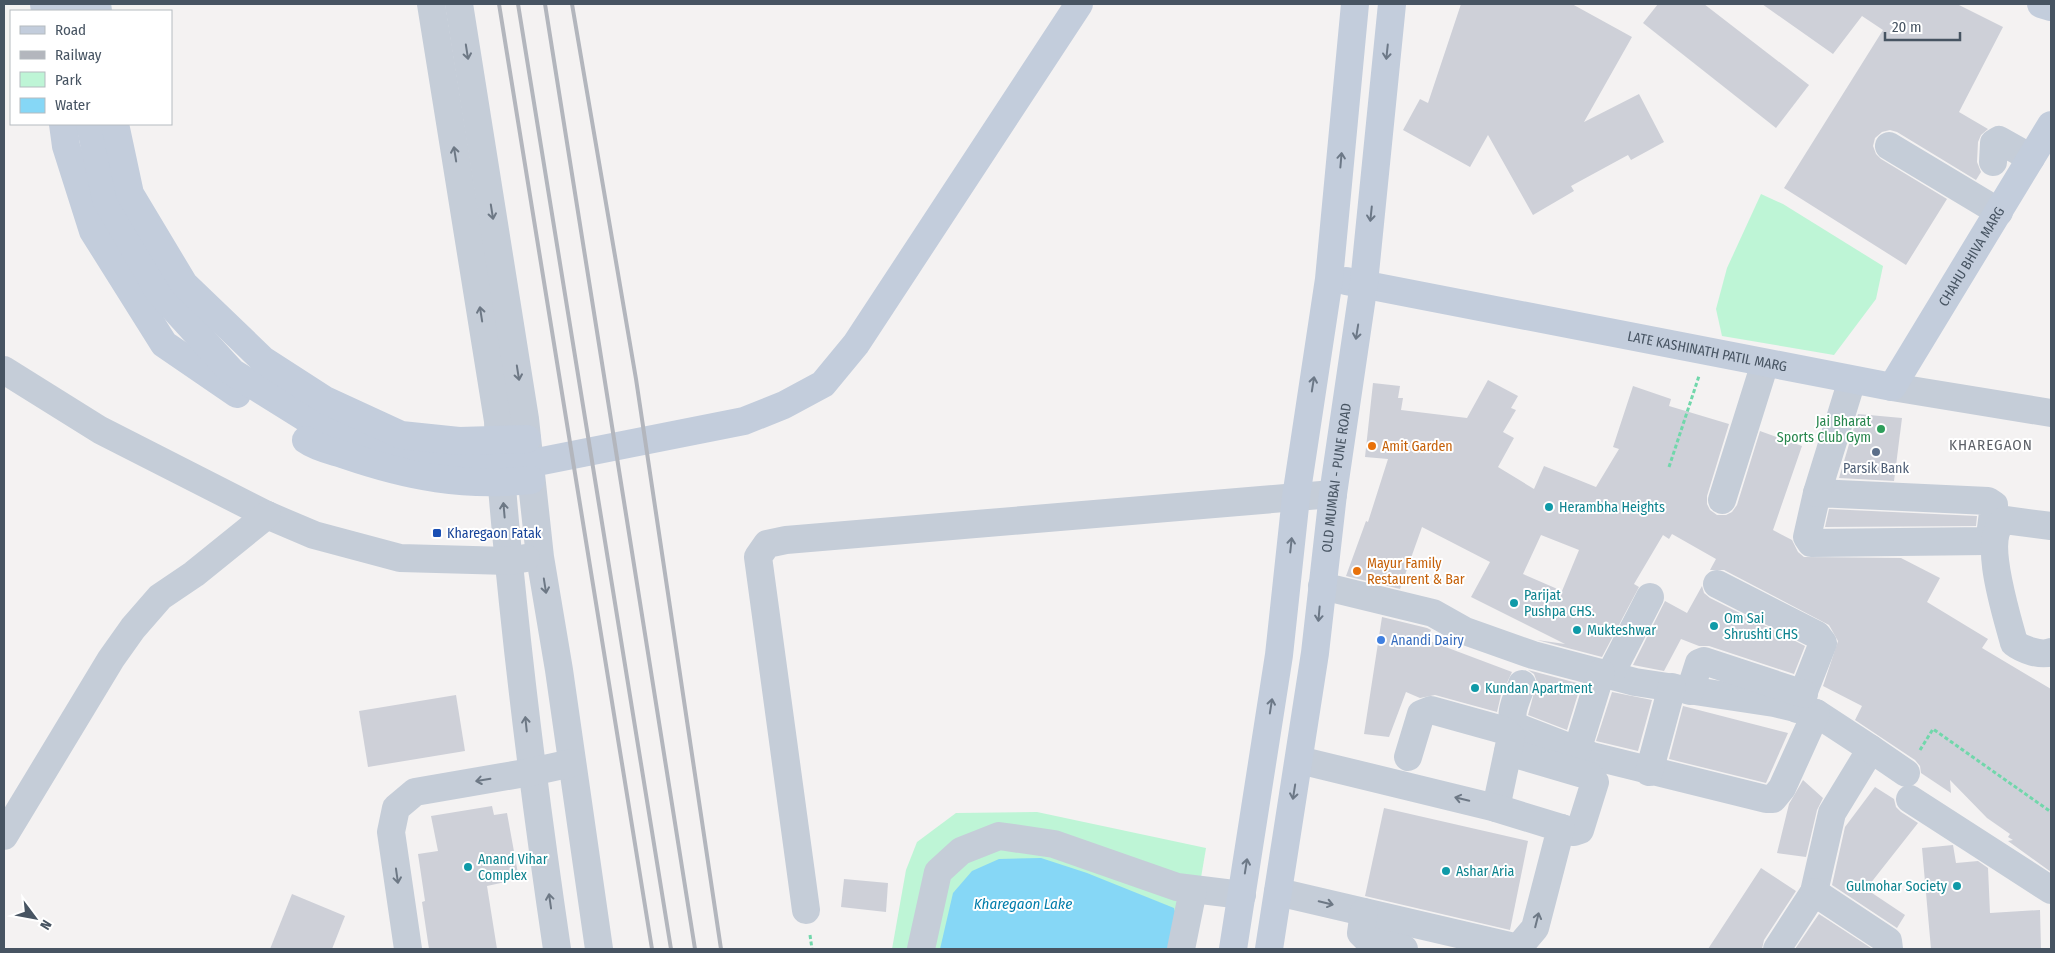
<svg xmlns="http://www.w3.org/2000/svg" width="2055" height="953" font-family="'Fira Sans Condensed',sans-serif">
<rect width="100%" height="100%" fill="#f4f2f2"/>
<!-- green -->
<g fill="#bef5d6">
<polygon points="1761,194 1783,204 1883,266 1876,299 1834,355 1722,336 1716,309 1727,268"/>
<polygon points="1037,812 1206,848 1189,949 892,949 906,870 917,842 956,813"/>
</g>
<!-- water -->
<polygon fill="#86d7f6" points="1041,858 1087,873 1174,908 1176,916 1169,949 940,949 953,893 972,871 999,859"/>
<!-- building -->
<g fill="#ced0d8" fill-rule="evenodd">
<polygon points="1461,4 1572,4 1632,37 1584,122 1639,94 1664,142 1631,160 1628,155 1571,186 1574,191 1533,215 1488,135 1470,167 1403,130 1420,99 1428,103"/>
<polygon points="1658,4 1704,4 1809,85 1776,128 1643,23"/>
<polygon points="1762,4 1957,4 2003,27 1959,112 1988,129 1981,135 1978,142 1977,162 1981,172 1976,180 1897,132 1890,130 1882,132 1875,138 1873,146 1876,154 1881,159 1947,199 1906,265 1784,188 1883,30 1862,16 1833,54"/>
<path d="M1488,380L1518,396L1511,408L1516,410L1503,432L1514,438L1498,467L1534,489L1544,466L1596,487L1619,449L1613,447L1633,386L1671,399L1669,406L1729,424L1707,496V504L1710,510L1717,515H1726L1732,512L1737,505L1760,431L1802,446L1773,530L1792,540L1798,552L1804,557L1901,558L1940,578L1927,602L1988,639L1982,648L2051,689V872L2008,841L2013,840L2008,837L2010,834L1987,818L1950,780L1951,793L1921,773L1920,766L1915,760L1855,720L1862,706L1823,686L1838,641L1829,625L1724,570H1710L1716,559L1672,534L1669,539L1663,535L1634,584L1639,587L1602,657L1537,640L1565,644L1471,597L1490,562L1422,527L1400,589L1346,576L1366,521L1368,522L1388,459L1365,457L1373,383L1400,386L1398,398H1403L1401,410L1467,418ZM1541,535L1579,550L1562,591L1523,574Z"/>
<polygon points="1858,414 1902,418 1894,481 1839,478"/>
<polygon points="1829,509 1977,516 1976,526 1825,527"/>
<polygon points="1702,586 1704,593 1710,598 1805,646 1794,674 1709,646 1699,646 1681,639 1664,671 1633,665 1665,601 1687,613"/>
<polygon points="1382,617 1427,628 1431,630 1427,640 1512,672 1501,695 1497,712 1435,695 1420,698 1406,692 1389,737 1364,734"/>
<polygon points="1528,670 1581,684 1567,730 1528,715 1537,682 1534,674"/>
<polygon points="1612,692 1652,700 1638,751 1596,741"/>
<polygon points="456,695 465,751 368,767 359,711"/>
<polygon points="1683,706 1788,733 1766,783 1669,759"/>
<polygon points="1803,780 1823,798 1817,810 1806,857 1777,853 1789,804"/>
<polygon points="1875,787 1894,799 1896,807 1901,812 1918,823 1866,889 1905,915 1897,928 1832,885 1845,827"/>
<polygon points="492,806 494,815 507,813 519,879 487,886 497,949 429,949 422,902 425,901 418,854 438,851 431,816"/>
<polygon points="1384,808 1528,841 1510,930 1365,896"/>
<polygon points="1953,845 1956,863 1978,861 1988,868 1990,913 2040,910 2041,949 1931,949 1922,848"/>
<polygon points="1761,868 1796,891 1764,940 1762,949 1708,949"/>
<polygon points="844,879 888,883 886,912 841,907"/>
<polygon points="292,894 345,916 332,949 270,949"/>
<polygon points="1819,914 1871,948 1870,949 1795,949"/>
</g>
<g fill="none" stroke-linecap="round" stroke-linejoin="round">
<!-- path -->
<g stroke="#71d7ab" stroke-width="3" stroke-dasharray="4 2.5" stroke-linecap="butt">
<polyline points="1669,467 1699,376"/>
<polyline points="1920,750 1933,729 2051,812"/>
<polyline points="810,935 812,949"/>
</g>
<!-- street -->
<g stroke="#c5cdd8" stroke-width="28">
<path d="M431,4L498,421C500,482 507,543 513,603C525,719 540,834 557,949"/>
<polyline points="459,4 525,419 540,557 559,670 599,949"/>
<polyline points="1889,146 1999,212"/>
<polyline points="1993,162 1994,143 1999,140 2031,158"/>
<polyline points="4,370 100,430 267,515 314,535 400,558 509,561 526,558"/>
<polyline points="1892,387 2051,413"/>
<polygon points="1817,493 1988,501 1994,505 1990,536 1987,541 1811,543 1807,537"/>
<polyline points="1817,493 1852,380"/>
<polyline points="1722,500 1765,363"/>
<path d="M2051,526L2005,520C1980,536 2008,619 2014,643C2023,650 2041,656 2051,652"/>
<polyline points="1717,584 1817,635 1823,643 1797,709"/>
<polyline points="1322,586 1433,613 1465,631 1533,655 1635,682 1774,703 1816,713 1871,749 1832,813 1814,892 1777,949"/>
<polyline points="1610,675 1650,597"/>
<path d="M1522,684C1518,696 1506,717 1517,727L1592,756L1766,799H1773L1782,788L1816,713"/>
<polyline points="1690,691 1699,663 1704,661 1804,694"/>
<polyline points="1871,749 1906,773"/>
<polyline points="1577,751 1601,673"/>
<polyline points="1508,752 1590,776 1595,782 1580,830 1574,832 1561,828"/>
<polyline points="1408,757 1421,714 1431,710 1503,730 1511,737 1496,808"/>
<polyline points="1649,772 1672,687"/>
<polyline points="1910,799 2051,890"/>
<polyline points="4,836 111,659 133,628 160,597 194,574 267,515"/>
<polyline points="1278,892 1518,948 1535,928 1561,828 1496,808 1299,760"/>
<polyline points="1814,892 1888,941 1889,949"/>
<polyline points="806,910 758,557 767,544 786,540 1333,494"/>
<polyline points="1364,912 1361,933 1369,941 1404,949"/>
<polyline points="408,949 391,832 396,808 415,792 531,772 572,763"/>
<polyline points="921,949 938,872 961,851 999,836 1054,844 1177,887 1242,895"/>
<polyline points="1181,949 1193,890"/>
</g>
<!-- secondary -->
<g stroke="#c3cddc" stroke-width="28">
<polyline points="44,4 45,11"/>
<polyline points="70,4 71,11"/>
<polyline points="97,4 98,11"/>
<polyline points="2041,4 2051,7"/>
<polyline points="63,124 66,146 93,231 164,344 237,394"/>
<polyline points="90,124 106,199 159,292 232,372 320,427 425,459 522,465 744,421 784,405 823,384 856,344 1079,4"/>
<polyline points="115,124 130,194 184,284 263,360 325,400 401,435 459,441 527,439"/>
<path id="s1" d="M1346,281L1892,387L2051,125"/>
<path d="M306,440C317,448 333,451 345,455C409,477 464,487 531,480"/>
<polyline points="1233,949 1279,655 1296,497 1329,279 1355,4"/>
<path id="s2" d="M1269,949L1315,653L1333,494L1364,283L1392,4"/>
</g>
<!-- rail -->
<g stroke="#b3b6bd" stroke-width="4">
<polyline points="499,4 652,949"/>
<polyline points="518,4 671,949"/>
<polyline points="545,4 695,949"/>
<polyline points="572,4 636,379 721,949"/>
</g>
</g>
<!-- one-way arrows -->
<defs><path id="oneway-shaft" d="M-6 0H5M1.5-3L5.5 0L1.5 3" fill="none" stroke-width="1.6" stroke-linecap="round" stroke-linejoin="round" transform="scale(1.25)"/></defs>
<g stroke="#6d7885">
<use href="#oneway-shaft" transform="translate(467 52) rotate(81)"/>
<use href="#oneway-shaft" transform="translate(455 154) rotate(-99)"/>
<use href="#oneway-shaft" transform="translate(492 212) rotate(81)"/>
<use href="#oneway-shaft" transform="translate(481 314) rotate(-99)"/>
<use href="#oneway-shaft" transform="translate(518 373) rotate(81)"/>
<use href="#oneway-shaft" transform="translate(504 510) rotate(-95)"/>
<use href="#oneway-shaft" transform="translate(545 586) rotate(81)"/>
<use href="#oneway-shaft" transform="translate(526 724) rotate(-96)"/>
<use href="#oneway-shaft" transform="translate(483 780) rotate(171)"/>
<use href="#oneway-shaft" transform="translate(1462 799) rotate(-166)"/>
<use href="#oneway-shaft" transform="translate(397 876) rotate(82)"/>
<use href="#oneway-shaft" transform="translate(550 901) rotate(-98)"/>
<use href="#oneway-shaft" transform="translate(1326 903) rotate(13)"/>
<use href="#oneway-shaft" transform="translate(1537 920) rotate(-76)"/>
</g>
<g stroke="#6c7887">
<use href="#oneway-shaft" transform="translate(1387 52) rotate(96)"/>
<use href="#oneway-shaft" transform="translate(1341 160) rotate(-85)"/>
<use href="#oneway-shaft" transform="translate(1371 214) rotate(96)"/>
<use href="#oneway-shaft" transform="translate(1357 332) rotate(99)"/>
<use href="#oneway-shaft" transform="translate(1313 384) rotate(-81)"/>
<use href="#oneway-shaft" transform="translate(1291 545) rotate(-84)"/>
<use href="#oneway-shaft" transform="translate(1319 614) rotate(95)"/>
<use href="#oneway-shaft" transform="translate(1271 706) rotate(-81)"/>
<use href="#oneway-shaft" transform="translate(1294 792) rotate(99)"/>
<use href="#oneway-shaft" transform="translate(1246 866) rotate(-81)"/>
</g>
<!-- markers -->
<circle fill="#2e9e5b" stroke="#fff" stroke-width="2" cx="1881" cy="429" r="5"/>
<g fill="#e8710a" stroke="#fff" stroke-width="2">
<circle cx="1372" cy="446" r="5"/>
<circle cx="1357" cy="571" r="5"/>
</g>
<circle fill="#5c6f8a" stroke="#fff" stroke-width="2" cx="1876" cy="452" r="5"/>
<g fill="#0f9aa8" stroke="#fff" stroke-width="2">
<circle cx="1549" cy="507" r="5"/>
<circle cx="1514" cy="603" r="5"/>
<circle cx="1714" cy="626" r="5"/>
<circle cx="1577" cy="630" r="5"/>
<circle cx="1475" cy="688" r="5"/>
<circle cx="468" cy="867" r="5"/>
<circle cx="1446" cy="871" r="5"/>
<circle cx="1957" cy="886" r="5"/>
</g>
<rect fill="#1a4fb4" stroke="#fff" stroke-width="2" x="432" y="528" width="10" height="10" rx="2.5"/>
<circle fill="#3f7fe0" stroke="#fff" stroke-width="2" cx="1381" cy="640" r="5"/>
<g text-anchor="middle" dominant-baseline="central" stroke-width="4" stroke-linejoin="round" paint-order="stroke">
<!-- street labels -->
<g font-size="14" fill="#475462" stroke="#fff">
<text stroke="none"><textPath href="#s1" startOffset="709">CHAHU BHIVA MARG</textPath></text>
<text stroke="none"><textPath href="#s1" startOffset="368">LATE KASHINATH PATIL MARG</textPath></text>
<text stroke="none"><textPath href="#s2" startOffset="476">OLD MUMBAI - PUNE ROAD</textPath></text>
</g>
<!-- leisure labels -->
<g font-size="14" fill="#27864d" stroke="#fff" text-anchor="end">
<text x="1871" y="421">Jai Bharat<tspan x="1871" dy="16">Sports Club Gym</tspan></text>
</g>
<!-- food labels -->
<g font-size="14" fill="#c56008" stroke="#fff" text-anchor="start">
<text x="1382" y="446">Amit Garden</text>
<text x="1367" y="563">Mayur Family<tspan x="1367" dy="16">Restaurent &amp; Bar</tspan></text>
</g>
<!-- service labels -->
<g font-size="14" fill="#4e5e75" stroke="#fff">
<text x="1876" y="468">Parsik Bank</text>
</g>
<!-- culture labels -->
<g font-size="14" fill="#0d838f" stroke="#fff" text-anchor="start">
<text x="1559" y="507">Herambha Heights</text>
<text x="1524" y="595">Parijat<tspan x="1524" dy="16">Pushpa CHS.</tspan></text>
<text x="1724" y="618">Om Sai<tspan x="1724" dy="16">Shrushti CHS</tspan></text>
<text x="1587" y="630">Mukteshwar</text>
<text x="1485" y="688">Kundan Apartment</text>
<text x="478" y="859">Anand Vihar<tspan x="478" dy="16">Complex</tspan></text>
<text x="1456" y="871">Ashar Aria</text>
<text x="1947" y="886" text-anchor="end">Gulmohar Society</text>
</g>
<!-- transit labels -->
<g font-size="14" fill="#164399" stroke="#fff" text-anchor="start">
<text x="447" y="533">Kharegaon Fatak</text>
</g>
<!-- shop labels -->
<g font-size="14" fill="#366cbe" stroke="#fff" text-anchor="start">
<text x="1391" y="640">Anandi Dairy</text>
</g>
<!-- neighbourhood labels -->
<g font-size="15" letter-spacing="1" fill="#5d6168" stroke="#fff">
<text x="1991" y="445">KHAREGAON</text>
</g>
<!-- water labels -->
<g font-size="15" font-style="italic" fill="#027dab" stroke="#fff">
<text x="1023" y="904">Kharegaon Lake</text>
</g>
</g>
<!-- border -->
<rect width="2055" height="953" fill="none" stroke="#475462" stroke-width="10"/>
<!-- legend -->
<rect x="10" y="10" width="162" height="115" fill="#ffffff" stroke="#b5bbc0"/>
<rect x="20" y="26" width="25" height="8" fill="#c3cddc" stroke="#b5bbc0"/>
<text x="55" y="35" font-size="15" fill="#475462">Road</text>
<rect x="20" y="51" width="25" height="8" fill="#b3b6bd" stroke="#b5bbc0"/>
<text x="55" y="60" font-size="15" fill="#475462">Railway</text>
<rect x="20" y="72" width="25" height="15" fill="#bef5d6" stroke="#b5bbc0"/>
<text x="55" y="85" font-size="15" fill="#475462">Park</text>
<rect x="20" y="98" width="25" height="15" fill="#86d7f6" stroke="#b5bbc0"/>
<text x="55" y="110" font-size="15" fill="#475462">Water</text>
<!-- north arrow -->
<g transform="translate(35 918) rotate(122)" stroke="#ffffff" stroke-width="4" paint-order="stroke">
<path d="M0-4L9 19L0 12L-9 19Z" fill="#475462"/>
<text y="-8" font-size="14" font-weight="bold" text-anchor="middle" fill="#475462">N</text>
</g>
<!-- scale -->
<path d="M1885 32v8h75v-8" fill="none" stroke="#475462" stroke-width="2.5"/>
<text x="1892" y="32" font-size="15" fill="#475462" stroke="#ffffff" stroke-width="4" paint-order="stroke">20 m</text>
</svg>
